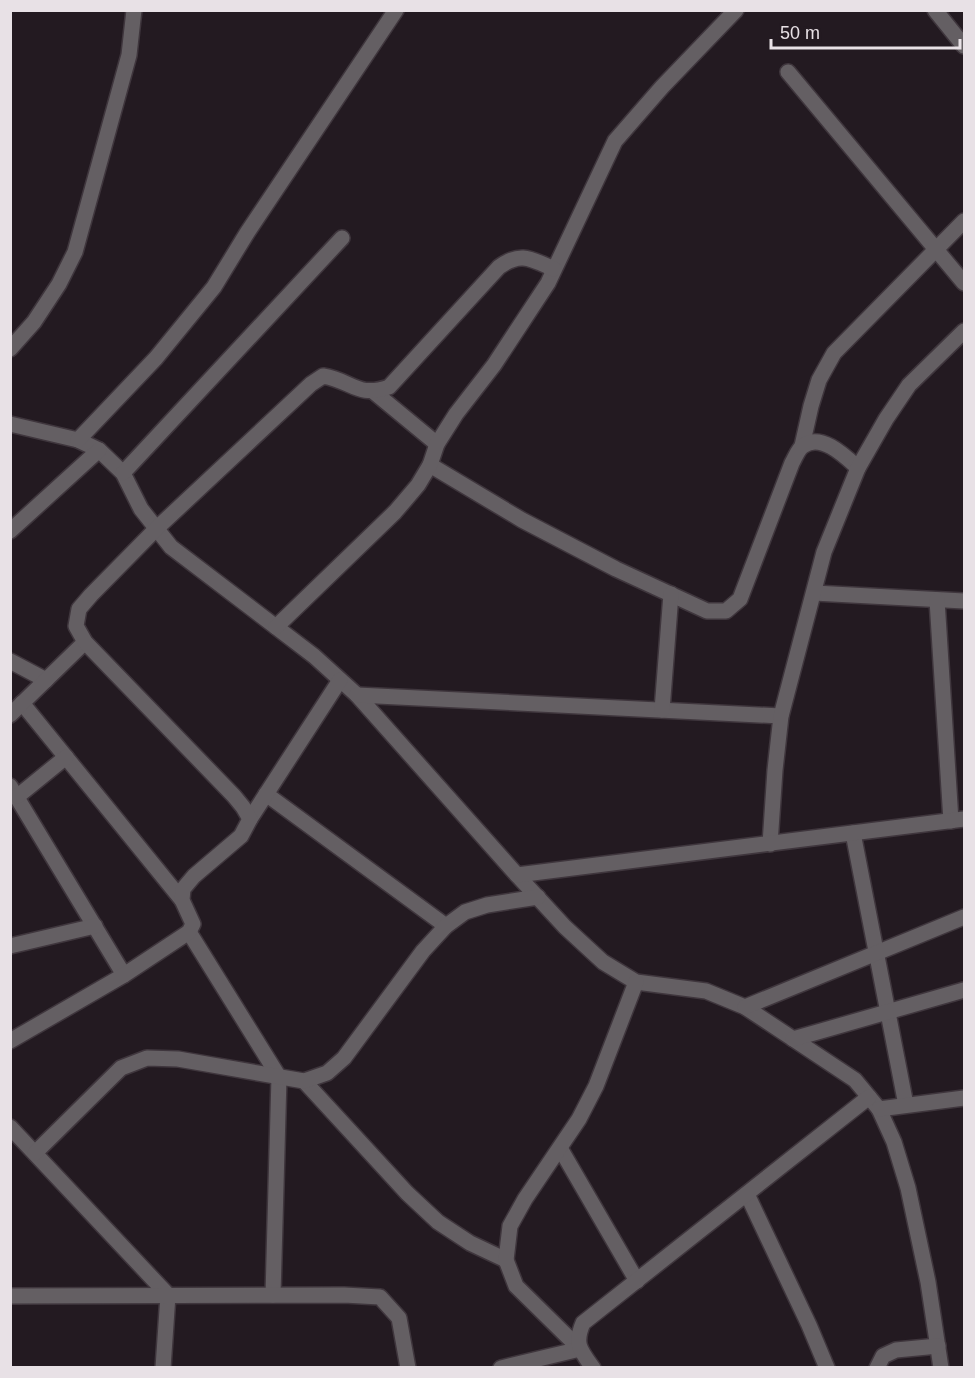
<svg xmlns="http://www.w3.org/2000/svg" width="975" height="1378" font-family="Helvetica,sans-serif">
<rect width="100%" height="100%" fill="#231a21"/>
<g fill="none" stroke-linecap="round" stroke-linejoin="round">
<!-- minor casing -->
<g stroke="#3f363d" stroke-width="18">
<g id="minor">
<polyline points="935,10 964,46"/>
<polyline points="788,72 964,283"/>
<polyline points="10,349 34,322 59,284 75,252 129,55 134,10"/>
<polyline points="374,392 437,444"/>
<polyline points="10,424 78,440 99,450 123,473 141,509 171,547 314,656 357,695 517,875 565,927 603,962 636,982 706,991 745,1007 855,1080 879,1109 894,1142 908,1188 928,1282 941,1368"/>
<polyline points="78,440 156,358 214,287 247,233 396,10"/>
<polyline points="802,446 811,406 819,380 834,353 964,221"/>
<path d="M430,465L522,520L616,569L707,611H726L740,599L792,463C795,458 798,449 803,446C821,432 846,457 858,468"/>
<polyline points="123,473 342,238"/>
<polyline points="10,531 99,450"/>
<polyline points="814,593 964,601"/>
<polyline points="937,600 951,821"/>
<polyline points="276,627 395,512 418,485 430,465 437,444 456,414 494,365 548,283 615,141 662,87 736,10"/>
<polyline points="10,661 46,680"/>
<polyline points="357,695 781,716"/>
<polyline points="22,703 182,900"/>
<polyline points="662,710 671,594"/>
<polyline points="10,715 85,642"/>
<polyline points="10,786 124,975"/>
<polyline points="266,794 446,926"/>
<polyline points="18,796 66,757"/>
<polyline points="250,819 340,680"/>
<polyline points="853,833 906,1105"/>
<polyline points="770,844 775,770 781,716 824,552 858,468 886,419 909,385 964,331"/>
<polyline points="517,875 964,819"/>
<polyline points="189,932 279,1077 273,1295"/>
<polyline points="10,946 95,926"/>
<polyline points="745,1007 964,917"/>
<polyline points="793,1039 964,990"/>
<path d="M10,1041L124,975L189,932L193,924L182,900L183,889L194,876L241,836L250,819L243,807L234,796L85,642L76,626L79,609L91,595L156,529L311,384L323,376C353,381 357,398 389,387L499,267C521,251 531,259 554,269"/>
<polyline points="304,1081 407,1193 438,1222 470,1243 506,1260"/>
<polyline points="879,1109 964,1098"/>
<polyline points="10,1127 168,1295 163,1368"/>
<polyline points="560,1148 637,1281"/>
<polyline points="35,1153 121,1068 147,1058 178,1059 304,1081 327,1073 344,1058 423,951 446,926 465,912 487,905 538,897"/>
<polyline points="747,1194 809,1325 827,1368"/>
<polyline points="10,1296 344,1295 380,1297 399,1318 408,1368"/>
<polyline points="580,1349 516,1286 506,1260 510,1226 525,1199 579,1119 596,1086 636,982"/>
<polyline points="501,1368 580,1349"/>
<path d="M593,1368C580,1350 574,1344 583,1323L869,1097"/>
<polyline points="877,1368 883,1356 896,1350 938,1346"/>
</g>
</g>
<!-- minor -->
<use href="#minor" stroke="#645f63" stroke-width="15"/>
</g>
<!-- border -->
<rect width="975" height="1378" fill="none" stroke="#e8e1e6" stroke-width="24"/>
<!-- scale -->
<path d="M771 39v9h189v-9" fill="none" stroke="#e8e1e6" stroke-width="3"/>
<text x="780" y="39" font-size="18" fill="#e8e1e6" stroke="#231a21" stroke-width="4.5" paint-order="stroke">50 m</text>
</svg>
